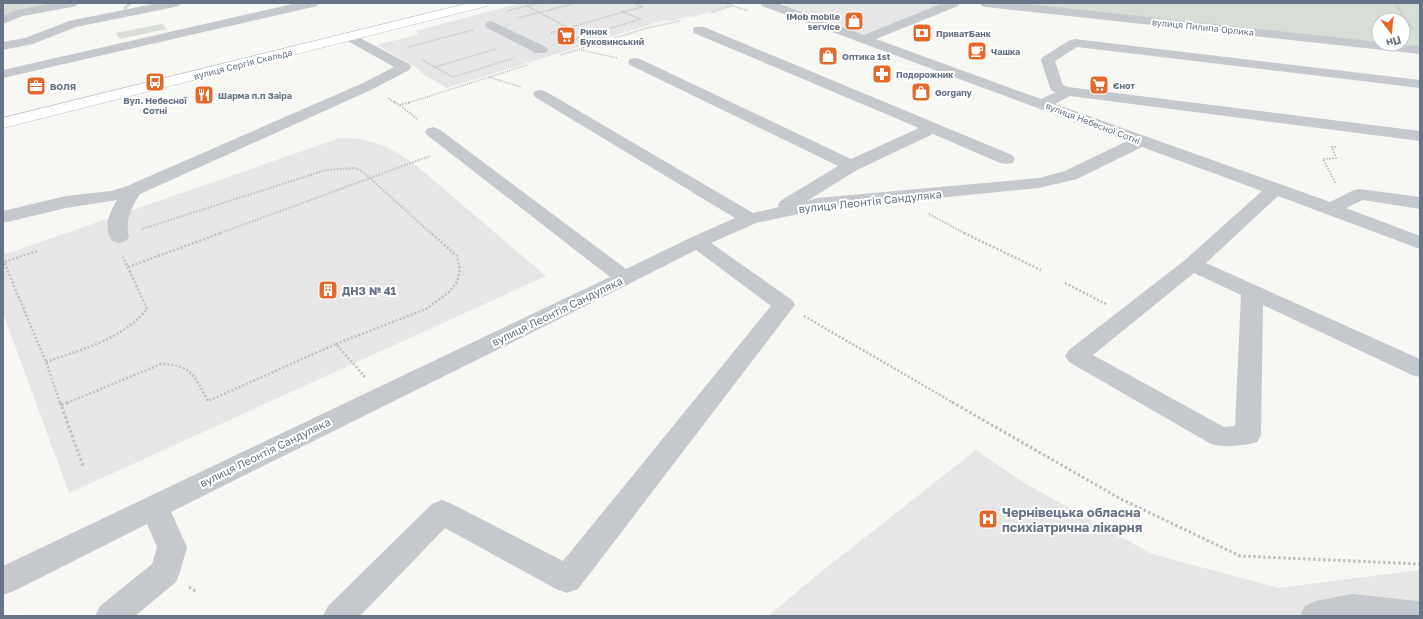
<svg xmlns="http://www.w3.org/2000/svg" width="1423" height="619" font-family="'Golos Text',sans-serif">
<rect width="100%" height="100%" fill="#f7f7f4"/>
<!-- built -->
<g fill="#e5e6e5">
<polygon points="521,3 723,3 731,6 692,17 689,16 673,21 661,21 447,88 420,72 420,70 377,45 420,34 415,31"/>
<polygon points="791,3 955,3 864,39 777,7"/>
<polygon points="340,138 362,139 387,147 412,162 546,276 69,493 3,313 3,255"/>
<polygon points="976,450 1024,483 1152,554 1279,588 1420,570 1420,616 768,616 816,576"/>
</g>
<!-- green -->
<g fill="#d8ded5" fill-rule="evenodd">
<polygon points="3,3 48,3 50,7 3,20"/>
<path d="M984,3H1420V51ZM1379,20H1403V44H1379Z"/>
<polygon points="162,24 167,29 120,39 116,33"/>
</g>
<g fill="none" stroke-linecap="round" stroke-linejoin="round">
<!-- minor-tunnel -->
<polyline stroke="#d3d6d8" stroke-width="14" stroke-dasharray="14 6" stroke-linecap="butt" points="128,3 130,5"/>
<!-- major casing -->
<g stroke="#b8bbc0" stroke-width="1">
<polygon id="major" points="469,3 489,3 487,6 3,128 3,118"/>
</g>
<!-- path-far3 -->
<g stroke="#bdbfc1" stroke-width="1.5" stroke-dasharray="1 1" stroke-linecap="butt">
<polyline points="725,3 748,11"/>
<polyline points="1395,3 1414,31"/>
<polyline points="1411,3 1420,4"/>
<polyline points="527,6 569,28"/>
<polyline points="507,11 539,3"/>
<polyline points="710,13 732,6"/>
<polyline points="518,18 576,3"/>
<polyline points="551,33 623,12"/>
<polyline points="559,44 641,19 623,12 642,7 633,3"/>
<polyline points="408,47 473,30"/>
<polyline points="581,50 617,58"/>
<polyline points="560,55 647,28 680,21"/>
<polyline points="422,60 453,77 514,58"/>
<polyline points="435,67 496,49"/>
<polyline points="489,77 521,87"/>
<polyline points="388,98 396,103"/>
<polyline points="408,103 527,65"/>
</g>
<!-- path-far2 -->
<g stroke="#bdbfc1" stroke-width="2" stroke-dasharray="1.5 1.5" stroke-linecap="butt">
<polyline points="394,102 400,105 411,102"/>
<polyline points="400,105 417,119"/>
<polyline points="1336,147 1332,147 1336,158 1323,159 1336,184"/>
<polyline points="929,214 966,234"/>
<polyline points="142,229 326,170 355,168 362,171 432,234"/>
<polyline points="218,234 430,156"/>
</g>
<!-- path-far1 -->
<g stroke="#bdbfc1" stroke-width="2.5" stroke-dasharray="2 2" stroke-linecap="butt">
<polyline points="964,233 1041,270"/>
<polyline points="37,251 4,262 46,362 60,403"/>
<polyline points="128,267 221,233"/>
<polyline points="1065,283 1106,304"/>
<polyline points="804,316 954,403"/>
<path d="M46,362C82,349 122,340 147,309L123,257"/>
<polyline points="365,377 336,344 426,309 449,292 457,282 460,270 457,256 431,233"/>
<path d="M67,403L161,364C191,364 195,377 208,401L336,344"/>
</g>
<!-- path -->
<g stroke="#bdbfc1" stroke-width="3" stroke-dasharray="2.5 2.5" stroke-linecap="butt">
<polyline points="60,402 83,466"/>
<polyline points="952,402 1119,498 1240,556 1420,564"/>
<polyline points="61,405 69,402"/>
<polyline points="189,587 197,592"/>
</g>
<!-- minor -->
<g fill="#c5c8cc" fill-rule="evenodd">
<polygon points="53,3 78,3 76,6 72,7 23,16 3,24 3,16 16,10"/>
<polygon points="158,3 181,3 179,6 175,7 76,27 33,44 3,50 3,42 25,38 69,21"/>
<polygon points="297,3 319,3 317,6 313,7 3,78 3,70"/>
<path d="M760,3H777L864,35L943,3H960L958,6L876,39L1041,99L1056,92L1052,91L1050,88L1041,60L1043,57L1070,40L1075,39L1420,80V88L1077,47L1055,61L1063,85L1068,87L1420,131V141L1070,96L1055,104L1330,202L1354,190L1360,189L1420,197V209L1363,200L1346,208L1420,236V249L1278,196L1206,263L1420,359V377L1412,375L1263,305L1261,435L1257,442C1243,446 1225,448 1211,444L1069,362L1065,356L1069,350L1185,260L1262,191L1142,147L1077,179L1039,188L817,210L756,223L711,243L792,300L795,305L578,589L567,593L556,589L445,528L360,616H323L328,606L432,504L442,500L452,504L563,561L771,306L696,250C521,339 346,424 171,512L187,547L180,572L176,582L135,616H95L100,606L152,564L157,547L147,524L14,591L3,595V566L610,277L427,135L425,132L427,129L433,127L439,129L626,269L690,238L735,218L535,97L533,94L535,91L540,90L545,91L753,213L779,207L778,205L780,201L838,166L630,65L628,62L630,59L635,58L640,59L851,159L919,128L694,33L693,30L694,27H704L1012,155L1015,159L1012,163L1006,164L1000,163L933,134L857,170L807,201L817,198L1039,178L1065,171L1127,141L762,6ZM1194,273L1241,295L1235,426L1224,427L1093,355Z"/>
<polygon points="980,3 1019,3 1379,42 1379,44 1420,46 1420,54 986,7 982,6"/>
<polygon points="491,21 546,47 548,50 546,53 536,53 487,28 485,25 487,22"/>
<path d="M351,33L409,64L411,67L409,70L373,89L140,194C131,208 125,220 129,237L126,241L119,243L112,241C103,228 109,213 117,200L66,208L3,223V211L66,196L111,191L127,186L363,83L394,67L346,40L344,37L346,34Z"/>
<polygon points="1352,594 1418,601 1420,602 1420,616 1300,616 1305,606 1316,601"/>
</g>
<!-- major -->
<use href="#major" fill="#fff" fill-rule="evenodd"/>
</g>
<!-- icons -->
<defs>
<g id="shop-square" transform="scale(1)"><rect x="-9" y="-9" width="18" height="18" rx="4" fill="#e36829" stroke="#fff"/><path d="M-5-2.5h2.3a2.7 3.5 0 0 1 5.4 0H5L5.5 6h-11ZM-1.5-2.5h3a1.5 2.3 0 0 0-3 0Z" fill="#fff"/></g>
<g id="bank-square" transform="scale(1)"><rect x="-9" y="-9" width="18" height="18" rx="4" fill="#e36829" stroke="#fff"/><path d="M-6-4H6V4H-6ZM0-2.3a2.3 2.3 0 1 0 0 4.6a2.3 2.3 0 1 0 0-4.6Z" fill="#fff"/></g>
<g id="supermarket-square" transform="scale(1)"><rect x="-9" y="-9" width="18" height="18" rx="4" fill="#e36829" stroke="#fff"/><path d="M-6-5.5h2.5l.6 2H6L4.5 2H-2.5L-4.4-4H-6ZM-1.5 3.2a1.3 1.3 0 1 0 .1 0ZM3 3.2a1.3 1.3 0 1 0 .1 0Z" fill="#fff"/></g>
<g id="cafe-square" transform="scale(1)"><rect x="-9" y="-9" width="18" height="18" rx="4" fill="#e36829" stroke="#fff"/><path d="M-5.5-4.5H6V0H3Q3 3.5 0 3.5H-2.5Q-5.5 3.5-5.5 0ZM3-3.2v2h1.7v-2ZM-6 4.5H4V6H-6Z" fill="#fff"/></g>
<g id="pharmacy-square" transform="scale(1)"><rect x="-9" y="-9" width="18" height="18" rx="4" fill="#e36829" stroke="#fff"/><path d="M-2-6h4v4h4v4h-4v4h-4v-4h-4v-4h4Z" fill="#fff"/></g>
<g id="bus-square" transform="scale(1)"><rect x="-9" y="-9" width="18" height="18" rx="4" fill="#e36829" stroke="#fff"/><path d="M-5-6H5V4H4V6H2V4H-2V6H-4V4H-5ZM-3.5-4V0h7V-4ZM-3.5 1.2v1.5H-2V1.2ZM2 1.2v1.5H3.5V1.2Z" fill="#fff"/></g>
<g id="office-square" transform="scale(1)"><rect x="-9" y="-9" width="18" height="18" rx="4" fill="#e36829" stroke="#fff"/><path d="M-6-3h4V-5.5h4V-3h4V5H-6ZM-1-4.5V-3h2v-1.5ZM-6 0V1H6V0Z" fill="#fff"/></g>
<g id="restaurant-square" transform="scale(1)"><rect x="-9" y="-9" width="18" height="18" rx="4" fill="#e36829" stroke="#fff"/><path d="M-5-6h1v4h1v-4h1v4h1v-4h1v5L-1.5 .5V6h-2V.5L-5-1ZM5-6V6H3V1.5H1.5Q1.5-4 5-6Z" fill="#fff"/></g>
<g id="building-square" transform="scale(1)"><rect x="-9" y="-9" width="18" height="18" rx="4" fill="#e36829" stroke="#fff"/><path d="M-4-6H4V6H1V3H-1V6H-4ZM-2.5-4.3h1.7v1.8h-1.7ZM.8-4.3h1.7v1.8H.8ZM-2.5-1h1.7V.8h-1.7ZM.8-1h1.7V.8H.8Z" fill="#fff"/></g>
<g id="hospital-square" transform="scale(1)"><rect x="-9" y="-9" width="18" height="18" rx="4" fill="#e36829" stroke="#fff"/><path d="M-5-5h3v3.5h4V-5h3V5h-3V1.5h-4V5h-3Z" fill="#fff"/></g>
</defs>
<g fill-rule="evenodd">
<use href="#shop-square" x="854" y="21"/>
<use href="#bank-square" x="922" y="33"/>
<use href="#supermarket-square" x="566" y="36"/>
<use href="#cafe-square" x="977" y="51"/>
<use href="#shop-square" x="828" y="56"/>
<use href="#pharmacy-square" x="882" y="74"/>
<use href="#bus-square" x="155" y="82"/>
<use href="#supermarket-square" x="1099" y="85"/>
<use href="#office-square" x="36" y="86"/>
<use href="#shop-square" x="921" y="92"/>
<use href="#restaurant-square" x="204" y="95"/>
<use href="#building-square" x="328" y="290"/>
<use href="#hospital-square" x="988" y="519"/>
</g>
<g text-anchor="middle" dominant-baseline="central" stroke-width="4" stroke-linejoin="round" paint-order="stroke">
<!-- far-poi labels -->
<g font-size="9" font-weight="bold" fill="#667485" stroke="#fff" text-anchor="start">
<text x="840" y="16" text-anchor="end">IMob mobile<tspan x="840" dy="10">service</tspan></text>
<text x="580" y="31">Ринок<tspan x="580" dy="10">Буковинський</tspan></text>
<text x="936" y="33">ПриватБанк</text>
<text x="991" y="51">Чашка</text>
<text x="842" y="56">Оптика 1st</text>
<text x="896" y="74">Подорожник</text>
<text x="1113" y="85">Єнот</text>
<text x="50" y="86">ВОЛЯ</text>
<text x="935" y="92">Gorgany</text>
<text x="218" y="95">Шарма п.п Заіра</text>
<text x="155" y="100" text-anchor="middle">Вул. Небесної<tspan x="155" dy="10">Сотні</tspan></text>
</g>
<!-- far-street labels -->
<g font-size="9" fill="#667485" stroke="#fff">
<text transform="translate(1203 27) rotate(6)">вулиця Пилипа Орлика</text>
<text transform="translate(243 64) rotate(-14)">вулиця Сергія Скальда</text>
<text transform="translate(1093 123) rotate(21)">вулиця Небесної Сотні</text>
</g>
<!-- street labels -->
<g font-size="11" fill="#667485" stroke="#fff">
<text transform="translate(870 201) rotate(-6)">вулиця Леонтія Сандуляка</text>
<text transform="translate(557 311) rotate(-26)">вулиця Леонтія Сандуляка</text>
<text transform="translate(265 452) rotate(-26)">вулиця Леонтія Сандуляка</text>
</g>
<!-- poi labels -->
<g font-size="11" font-weight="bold" fill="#667485" stroke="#fff" text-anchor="start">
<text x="342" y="290">ДНЗ № 41</text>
</g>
<!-- near-poi labels -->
<g font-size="13" font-weight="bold" fill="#667485" stroke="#fff" text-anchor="start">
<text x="1002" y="512">Чернівецька обласна<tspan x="1002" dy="15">психіатрична лікарня</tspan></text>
</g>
</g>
<!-- border -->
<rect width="1423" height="619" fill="none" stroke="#667485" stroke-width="8"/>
<!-- north arrow -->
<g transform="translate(1391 32) rotate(164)"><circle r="19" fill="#ffffff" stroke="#c2c7ce"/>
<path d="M0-3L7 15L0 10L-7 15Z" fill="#e36829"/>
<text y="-6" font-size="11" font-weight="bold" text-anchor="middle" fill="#667485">Пн</text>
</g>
</svg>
